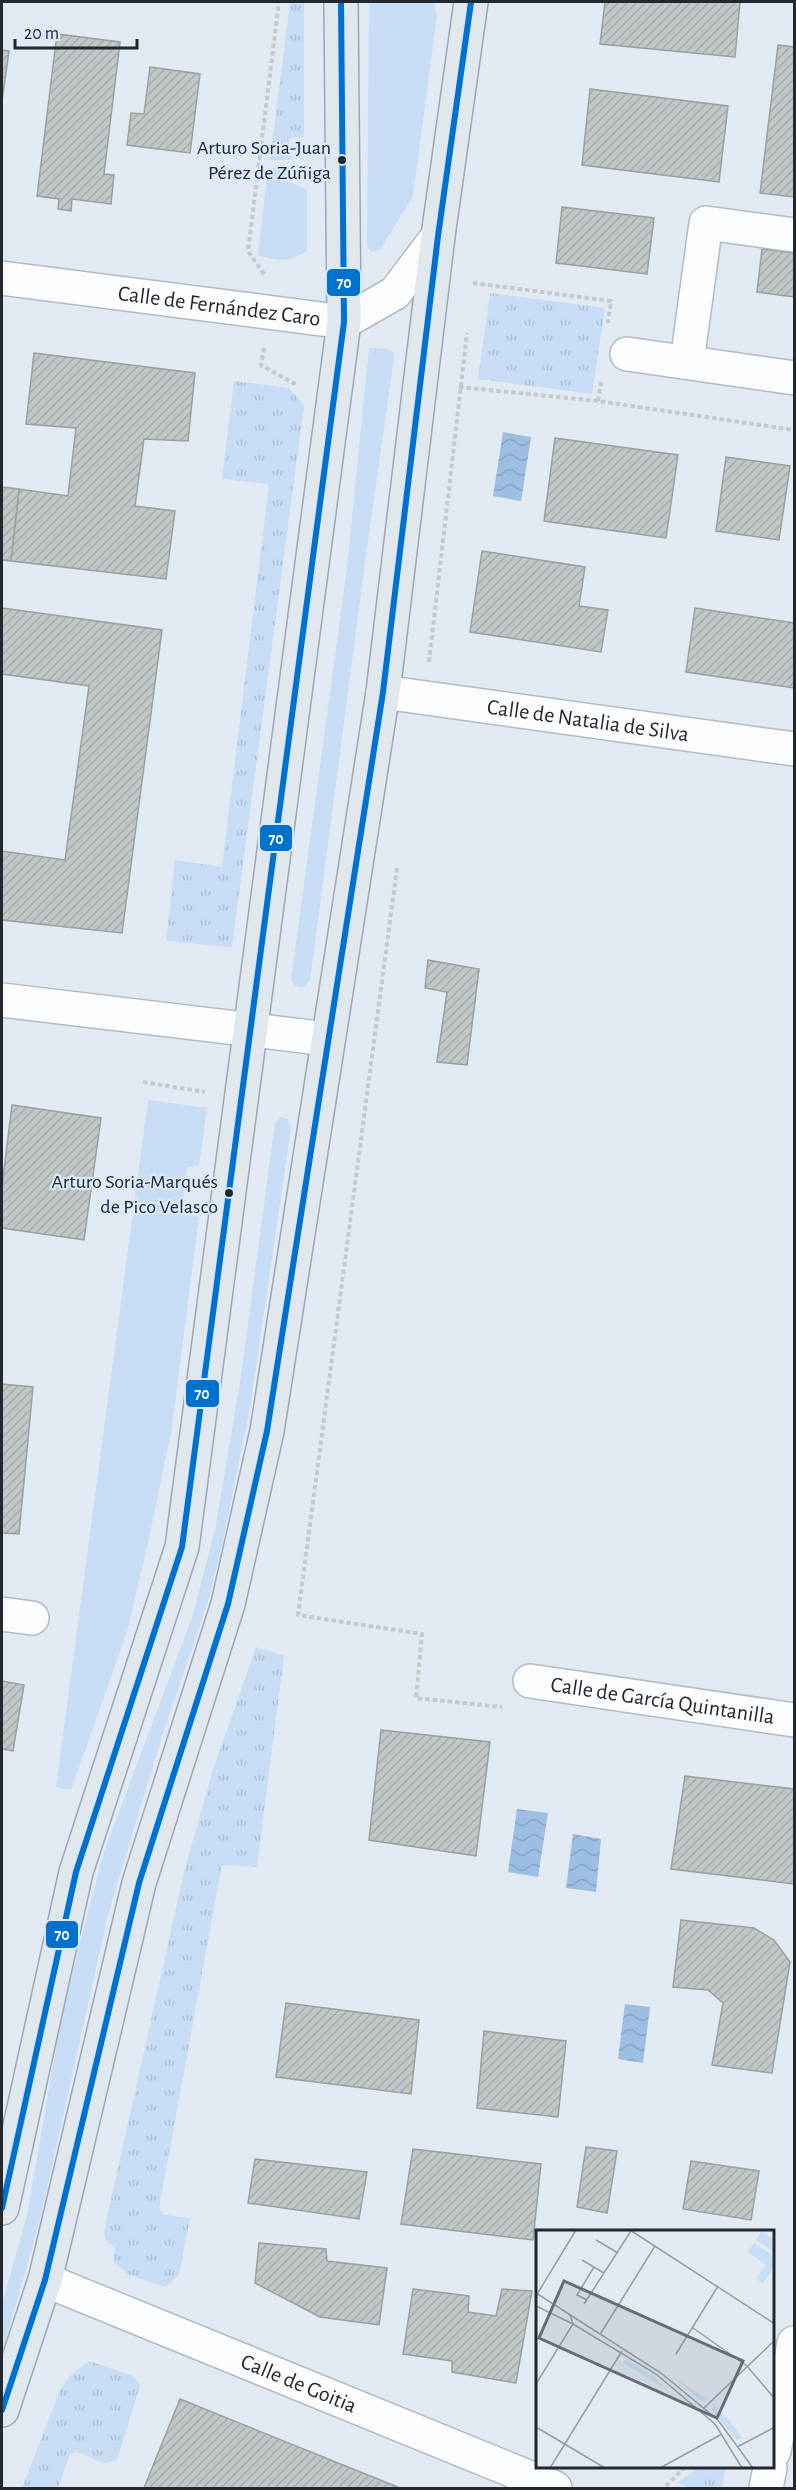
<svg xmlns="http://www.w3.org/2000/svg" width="796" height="2490" font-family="'Alegreya Sans',sans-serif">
<defs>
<pattern id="grass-tufts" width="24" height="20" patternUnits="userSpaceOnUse" patternTransform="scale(1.5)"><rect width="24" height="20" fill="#c7ddf6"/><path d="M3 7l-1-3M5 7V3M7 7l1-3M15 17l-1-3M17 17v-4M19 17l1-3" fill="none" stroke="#abbed3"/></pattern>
<pattern id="water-waves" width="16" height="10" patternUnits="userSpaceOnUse" patternTransform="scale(1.5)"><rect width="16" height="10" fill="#9cbee2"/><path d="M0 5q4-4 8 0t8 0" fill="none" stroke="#86a3c2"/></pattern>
<pattern id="building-hatch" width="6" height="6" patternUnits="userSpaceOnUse" patternTransform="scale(1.5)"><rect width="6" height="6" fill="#c1c7c7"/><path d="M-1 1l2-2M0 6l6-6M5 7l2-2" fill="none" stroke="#a6abab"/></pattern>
</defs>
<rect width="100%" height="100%" fill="#e1eaf3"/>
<!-- grass -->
<g fill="url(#grass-tufts)">
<polygon points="290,2 304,2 304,137 289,138 291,160 270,160"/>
<polygon points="490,293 605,308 592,394 478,379"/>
<polygon points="234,381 289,388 304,406 232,947 166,941 175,860 222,867 269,484 222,479"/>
<polygon points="256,1647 284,1656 257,1867 222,1865 159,2208 164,2215 190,2218 179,2275 165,2287 127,2274 113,2260 115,2248 105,2240 104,2231 184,1872 213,1770"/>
<polygon points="89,2361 133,2376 140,2385 117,2460 105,2463 77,2452 70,2454 58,2488 22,2488 60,2390 70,2376"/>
<polygon points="698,2468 725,2468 722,2488 689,2488 678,2483"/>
</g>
<!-- garden -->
<g fill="#c7ddf6">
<polygon points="369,2 434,2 437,15 413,196 380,250 371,252 367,246"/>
<path d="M268,168L289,169L288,181L307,190V251C289,262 279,262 258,255Z"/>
<polygon points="369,348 388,349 394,353 394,358 366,555 310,981 302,988 295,986 291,980 347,567"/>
<polygon points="148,1100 207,1108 199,1166 187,1167 181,1213 199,1217 172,1427 147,1548 127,1632 71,1790 56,1787"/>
<polygon points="281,1117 288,1119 291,1128 250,1408 223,1541 208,1601 161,1740 109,1911 39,2224 2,2353 2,2303 27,2216 58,2035 72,1973 103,1855 192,1618 215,1530 240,1383 275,1123"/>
</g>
<!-- water -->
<g fill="url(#water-waves)">
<polygon points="503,432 531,437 521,501 493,496"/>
<polygon points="517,1809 548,1813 538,1877 508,1872"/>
<polygon points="573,1834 601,1839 596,1892 566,1888"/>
<polygon points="625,2004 650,2007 643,2063 618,2059"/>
</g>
<!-- building -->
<g fill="url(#building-hatch)" stroke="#9a9fa0" stroke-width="1.5">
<polygon points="605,2 740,2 735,57 600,44"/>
<polygon points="57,34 120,42 104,174 114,175 111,204 72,199 71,211 58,209 59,199 37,196"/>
<polygon points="778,45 794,47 794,197 760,193"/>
<polygon points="2,50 9,51 2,101"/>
<polygon points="150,67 200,74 190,153 127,145 131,113 144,114"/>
<polygon points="590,89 728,106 719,182 582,165"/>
<polygon points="562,207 654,218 647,274 556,263"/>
<polygon points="762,249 794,253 794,297 757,292"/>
<polygon points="34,353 195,373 188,441 144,439 135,506 175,511 166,579 11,561 19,489 68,496 76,428 26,424"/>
<polygon points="555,438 678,455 666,538 544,521"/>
<polygon points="726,457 790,466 779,540 716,531"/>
<polygon points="2,487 19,489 11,561 2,560"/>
<polygon points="482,551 585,567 579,606 608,610 601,652 470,632"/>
<polygon points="2,608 162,630 122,933 2,920 2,851 65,860 89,686 2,674"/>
<polygon points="695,608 794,623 794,688 686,672"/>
<polygon points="428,960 479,969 467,1065 437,1062 447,992 425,988"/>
<polygon points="12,1105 101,1118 84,1240 2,1228 2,1186"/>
<polygon points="2,1384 33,1387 19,1534 2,1533"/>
<polygon points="2,1681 24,1685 13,1751 2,1749"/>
<polygon points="381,1730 490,1742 476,1856 369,1840"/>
<polygon points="685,1776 794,1789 794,1884 671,1869"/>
<polygon points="681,1920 754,1928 774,1940 790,1962 772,2073 712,2065 723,2003 708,1990 673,1987"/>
<polygon points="286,2003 419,2020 411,2094 276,2077"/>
<polygon points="484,2031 566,2041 558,2117 477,2108"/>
<polygon points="586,2147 617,2151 607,2213 577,2207"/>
<polygon points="413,2149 541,2164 533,2240 401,2224"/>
<polygon points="255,2159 367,2172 359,2219 248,2203"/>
<polygon points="691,2161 759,2171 751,2220 683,2209"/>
<polygon points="259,2243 326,2249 327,2261 387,2268 379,2325 320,2317 255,2283"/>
<polygon points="413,2289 469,2296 468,2312 496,2316 502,2289 532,2291 516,2383 452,2372 452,2361 403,2354"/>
<polygon points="180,2399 400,2488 144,2488"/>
</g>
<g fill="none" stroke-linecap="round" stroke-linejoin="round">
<!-- minor casing -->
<g stroke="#b3bac1" stroke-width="36">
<g id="minor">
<path id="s1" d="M2,278L344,322L395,293L438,236"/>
<polyline points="627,354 794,378"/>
<polyline points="687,362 706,223 794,235"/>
<path id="s2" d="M383,692L794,749"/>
<polyline points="2,1000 327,1039"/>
<polyline points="2,1614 32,1618"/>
<path id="s3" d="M530,1681L794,1720"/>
<path id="s4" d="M45,2280L555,2488"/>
<polyline points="774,2451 794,2343"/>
<polyline points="766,2488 770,2468"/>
</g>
</g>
<!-- major casing -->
<g stroke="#9ba7b5" stroke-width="36">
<g id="major">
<polyline points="2,2208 76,1872 182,1547 344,322 341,2"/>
<polyline points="2,2410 45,2280 139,1883 228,1604 267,1431 383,692 438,236 471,2"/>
</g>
</g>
<!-- path -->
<g stroke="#c6c9cc" stroke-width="4" stroke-dasharray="4.5 3" stroke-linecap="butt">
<polyline points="264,274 248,251 279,2"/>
<polyline points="473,283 611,301 608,323"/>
<polyline points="264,348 261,365 297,385"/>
<polyline points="459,387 598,401 794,430"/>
<polyline points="598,401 601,381"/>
<polyline points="429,662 467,333"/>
<polyline points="397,868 298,1615 422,1634 416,1698 502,1707"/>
<polyline points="143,1082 205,1092"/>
<polyline points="666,2486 684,2468"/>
</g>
<!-- minor -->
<use href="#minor" stroke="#fafcfd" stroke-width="33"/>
<!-- major -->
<use href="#major" stroke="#e0e7ed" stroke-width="33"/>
<!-- bus-1 casing -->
<g stroke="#dae9fa" stroke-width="10">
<g id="bus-1">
<polyline points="2,2208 76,1872 182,1547 344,322 341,2"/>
<polyline points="2,2410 45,2280 139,1883 228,1604 267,1431 383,692 438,236 471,2"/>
</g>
</g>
<!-- bus-1 -->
<use href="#bus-1" stroke="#0072ce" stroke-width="6"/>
</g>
<!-- markers -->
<g fill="#23282f" stroke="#dae9fa" stroke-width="2">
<circle cx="342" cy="160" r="5"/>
<circle cx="229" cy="1193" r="5"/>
</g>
<g text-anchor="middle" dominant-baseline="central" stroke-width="4.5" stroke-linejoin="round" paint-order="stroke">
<!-- bus labels -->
<g font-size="20" fill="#23282f" stroke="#dae9fa" text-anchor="end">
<text x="331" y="148">Arturo Soria-Juan<tspan x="331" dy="25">Pérez de Zúñiga</tspan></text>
<text x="218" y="1182">Arturo Soria-Marqués<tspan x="218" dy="25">de Pico Velasco</tspan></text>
</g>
<!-- street labels -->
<g font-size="22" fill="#23282f" stroke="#dae9fa">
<text stroke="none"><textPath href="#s1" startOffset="219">Calle de Fernández Caro</textPath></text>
<text stroke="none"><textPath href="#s2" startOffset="207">Calle de Natalia de Silva</textPath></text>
<text stroke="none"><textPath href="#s3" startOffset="134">Calle de García Quintanilla</textPath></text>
<text stroke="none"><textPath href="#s4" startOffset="274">Calle de Goitia</textPath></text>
</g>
</g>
<!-- overview -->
<g transform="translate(536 2230)">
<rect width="238" height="238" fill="#e1eaf3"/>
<path d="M131,141L144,152L172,169L166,172ZM178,174L181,182L192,188L206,208L201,210L176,180Z" fill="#c7ddf6"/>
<path d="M226,1L239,10L238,37L227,53L220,49L230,35L212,22L218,13L236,25L238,22L220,10ZM89,129L119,147L133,161L87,133Z" fill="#c7ddf6"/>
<path fill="none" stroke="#959ca5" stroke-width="1.5" d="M94,0L239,94M60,10L82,23M46,30L68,43M0,63L125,143L182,190L217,238M0,66L40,0M51,70L41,65L58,37M48,74L95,1M0,76L37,94L120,144L179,194L206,238M157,98L211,136L239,169M65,103L119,16M140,124L182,56M0,154L37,94L34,85M168,178L239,110M0,197L69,238M201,217L239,197M14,238L86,121M124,238L186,204"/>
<path fill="#666c74" fill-opacity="0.15" stroke="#666c74" stroke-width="3" d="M28,51L207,131L181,188L3,108Z"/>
<rect width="238" height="238" fill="none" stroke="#23282f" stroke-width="3"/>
</g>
<g stroke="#dae9fa" stroke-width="2">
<rect x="326" y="268" width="35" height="29" rx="6" fill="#0072ce"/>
<rect x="259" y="824" width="34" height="28" rx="6" fill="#0072ce"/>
<rect x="185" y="1379" width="35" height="29" rx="6" fill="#0072ce"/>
<rect x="45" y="1920" width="34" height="29" rx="6" fill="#0072ce"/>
</g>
<g font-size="16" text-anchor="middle" font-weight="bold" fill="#fff">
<text x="344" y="288">70</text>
<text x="276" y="844">70</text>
<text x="202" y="1399">70</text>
<text x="62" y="1940">70</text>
</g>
<!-- border -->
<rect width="796" height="2490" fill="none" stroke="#23282f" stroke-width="6"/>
<!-- scale -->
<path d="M15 39v9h122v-9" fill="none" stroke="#23282f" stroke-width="3"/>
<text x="24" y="39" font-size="18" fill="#23282f" stroke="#dae9fa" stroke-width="4.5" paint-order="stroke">20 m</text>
</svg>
